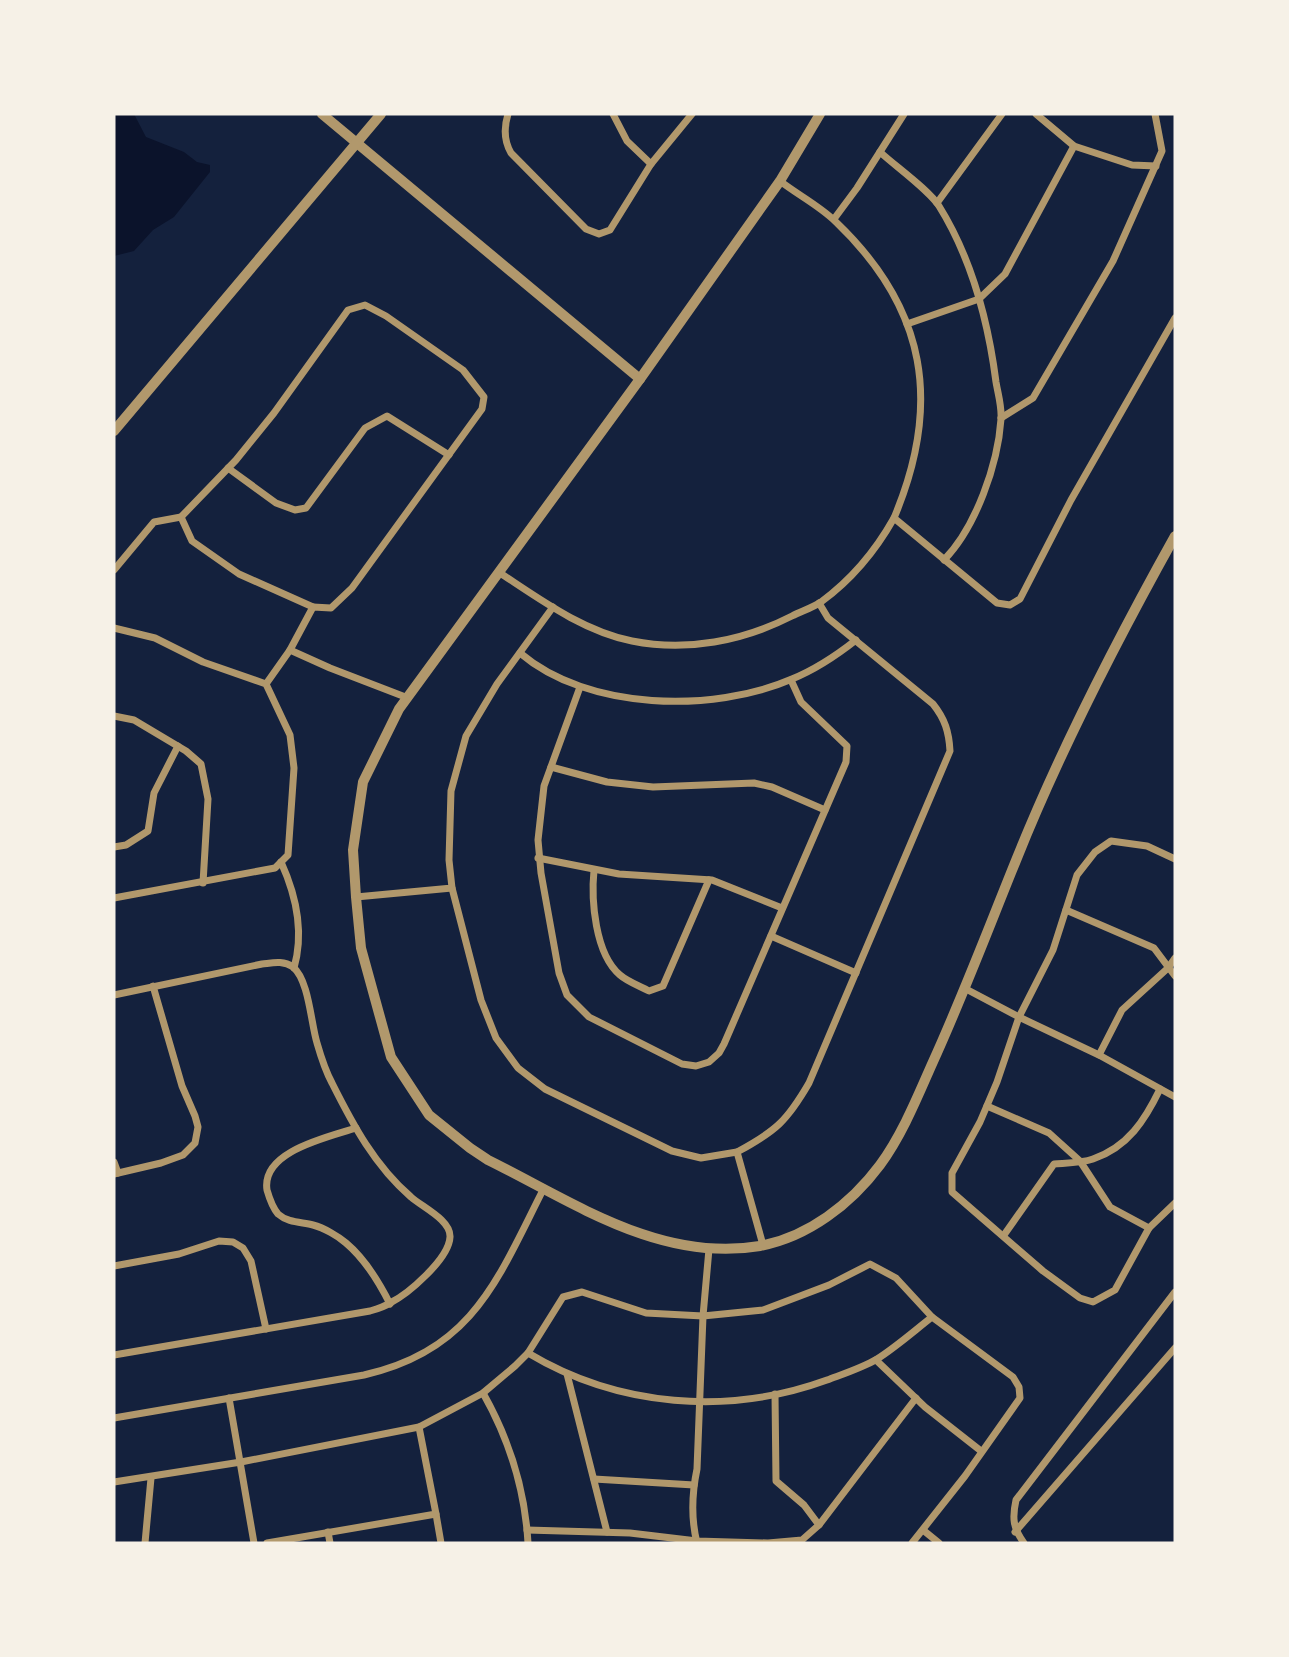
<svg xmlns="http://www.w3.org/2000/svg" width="1289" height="1657" font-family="Helvetica,sans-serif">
<rect width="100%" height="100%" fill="#14213d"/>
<!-- water -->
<polygon fill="#0b132b" points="114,114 134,114 146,137 184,152 197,162 210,165 210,172 174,217 153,230 134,251 114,256"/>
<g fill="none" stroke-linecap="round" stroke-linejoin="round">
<!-- minor -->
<g stroke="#b1986c" stroke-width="7">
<path d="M508,114C504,127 504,141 511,153L586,229L599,234L610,230L651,164L692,114"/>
<polyline points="613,114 627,141 651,164"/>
<polyline points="1036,114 1074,146 1132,165 1156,166"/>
<path d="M880,152C895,166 929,190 939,206C972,259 988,320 996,382C998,394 1002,407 1001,419C998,464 976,527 944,560"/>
<path d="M780,181C798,195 820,206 836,222C927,309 942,404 894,518L997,603L1010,605L1020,599L1071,500L1175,318"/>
<polyline points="937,203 1002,114"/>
<polyline points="834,219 857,188 904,114"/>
<polyline points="907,324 979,299 1005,274 1074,146"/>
<polyline points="1001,418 1033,398 1113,261 1162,151 1155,114"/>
<polyline points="228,468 276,503 295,510 306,508 365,428 387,416 449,455"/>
<polyline points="181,517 192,541 239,574 313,607"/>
<polyline points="114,570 154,522 181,517 236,460 274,413 348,310 365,305 386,316 463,370 484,397 482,409 352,588 331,608 313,607 290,650"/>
<path d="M500,573C541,600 583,631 632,641C687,652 743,641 792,616C802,611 812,608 821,602C851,580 876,550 894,518"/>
<polyline points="114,628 155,638 203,662 266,684 290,735 294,768 288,855 275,868 114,898"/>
<path d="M520,653C588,711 713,713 792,679C814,670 837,655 856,640"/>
<polyline points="266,684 290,650 330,668 408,698"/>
<polyline points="580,687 544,786 538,840 541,873 559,973 567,995 589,1017 682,1064 696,1066 709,1062 719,1053 724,1044 846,762 847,746 801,702 791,680"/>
<polyline points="114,716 134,720 186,751 201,764 208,799 203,883"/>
<polyline points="551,767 607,782 653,787 754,783 772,787 825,810"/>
<polyline points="114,847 126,845 148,831 154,793 178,746"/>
<polyline points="538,858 619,874 712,880 782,908"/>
<polyline points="1175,859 1147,846 1111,841 1095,852 1077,875 1053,950 1019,1017 997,1082 980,1122 952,1173 952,1192 1043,1271 1080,1298 1093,1302 1115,1290 1149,1228 1175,1203"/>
<path d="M281,862C296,895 304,933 294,968"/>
<path d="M594,870C591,900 595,954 620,975C628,982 640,986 649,991L663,986L709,880"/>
<polyline points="452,888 481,1000 496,1038 518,1068 545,1089 672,1151 701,1158 737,1152"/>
<polyline points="356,897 452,888 449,860 451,791 466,736 497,684 553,607"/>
<polyline points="1066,910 1154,948 1175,976"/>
<polyline points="771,936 856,973"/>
<polyline points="966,989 1019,1017 1099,1055 1175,1097"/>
<path d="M114,995L262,964C272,963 283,960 293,967C309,980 311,1024 317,1043C321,1057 325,1070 332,1083C353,1125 375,1166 411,1197C422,1207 451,1220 450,1237C449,1259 408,1294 390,1303C384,1307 377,1309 370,1311L114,1355"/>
<polyline points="1099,1055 1122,1010 1168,968 1175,958"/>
<polyline points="987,1106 1049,1133 1080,1161 1110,1207 1149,1228"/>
<path d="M356,1128C329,1137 261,1151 267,1190C269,1197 273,1208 278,1214C288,1223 302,1222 313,1225C324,1228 338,1236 346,1243C365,1259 379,1282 390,1304"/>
<polyline points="114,1162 118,1173"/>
<polyline points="114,1174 161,1163 183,1155 195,1143 198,1127 195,1116 182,1086 153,986"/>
<path d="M1004,1235L1054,1164C1067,1163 1082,1163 1093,1159C1128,1147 1145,1120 1160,1089"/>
<path d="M763,1245L737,1152C776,1131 787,1121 809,1083L950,751C949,732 945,719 933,704L828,618L819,603"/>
<polyline points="114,1266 179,1254 219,1241 233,1242 243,1248 251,1261 266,1329"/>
<polyline points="528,1353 563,1297 582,1292 646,1313 703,1316 763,1310 829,1285 870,1264 896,1278 932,1317"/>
<polyline points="876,1360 925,1407 981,1451"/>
<polyline points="567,1374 607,1532"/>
<path d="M483,1393C509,1439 525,1490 528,1543"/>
<polyline points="775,1394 776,1481 804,1505 819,1525"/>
<polyline points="229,1398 254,1543"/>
<path d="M114,1418L364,1375C474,1350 498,1278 544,1188"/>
<polyline points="594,1479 694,1485"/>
<path d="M114,1482L241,1462L419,1427L483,1393L515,1366L528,1353C618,1407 728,1416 827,1380C843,1374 862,1368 877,1359C896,1347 914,1331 932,1317L1013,1377L1019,1387L1020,1398L965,1476L912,1543"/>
<polyline points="436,1514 441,1543"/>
<polyline points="527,1530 630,1533 697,1541 768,1543 802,1540 819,1525 916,1398"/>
<polyline points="923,1530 939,1543"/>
<polyline points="328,1532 330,1543"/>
<polyline points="1015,1532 1175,1348"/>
<polyline points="145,1543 151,1478"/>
<polyline points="267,1543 436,1514 419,1427"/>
<path d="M697,1543C691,1519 692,1493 697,1469L703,1316L709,1249"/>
<path d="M1024,1543C1013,1528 1012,1518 1016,1500L1175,1292"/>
</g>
<!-- tertiary -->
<g stroke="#b1986c" stroke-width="10">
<polyline points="322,114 640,379 780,181 820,114"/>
<path d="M640,379L399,709L363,782L353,850L356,897L361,948L391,1057L429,1115L470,1148L488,1160C573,1202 660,1263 760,1246C808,1237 851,1204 880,1165C902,1135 917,1098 932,1064C963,996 989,927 1017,858C1061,748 1117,640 1175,536"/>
<polyline points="114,431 381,114"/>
</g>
</g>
<!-- border -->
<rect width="1289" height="1657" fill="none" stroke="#f6f1e7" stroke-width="231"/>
</svg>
